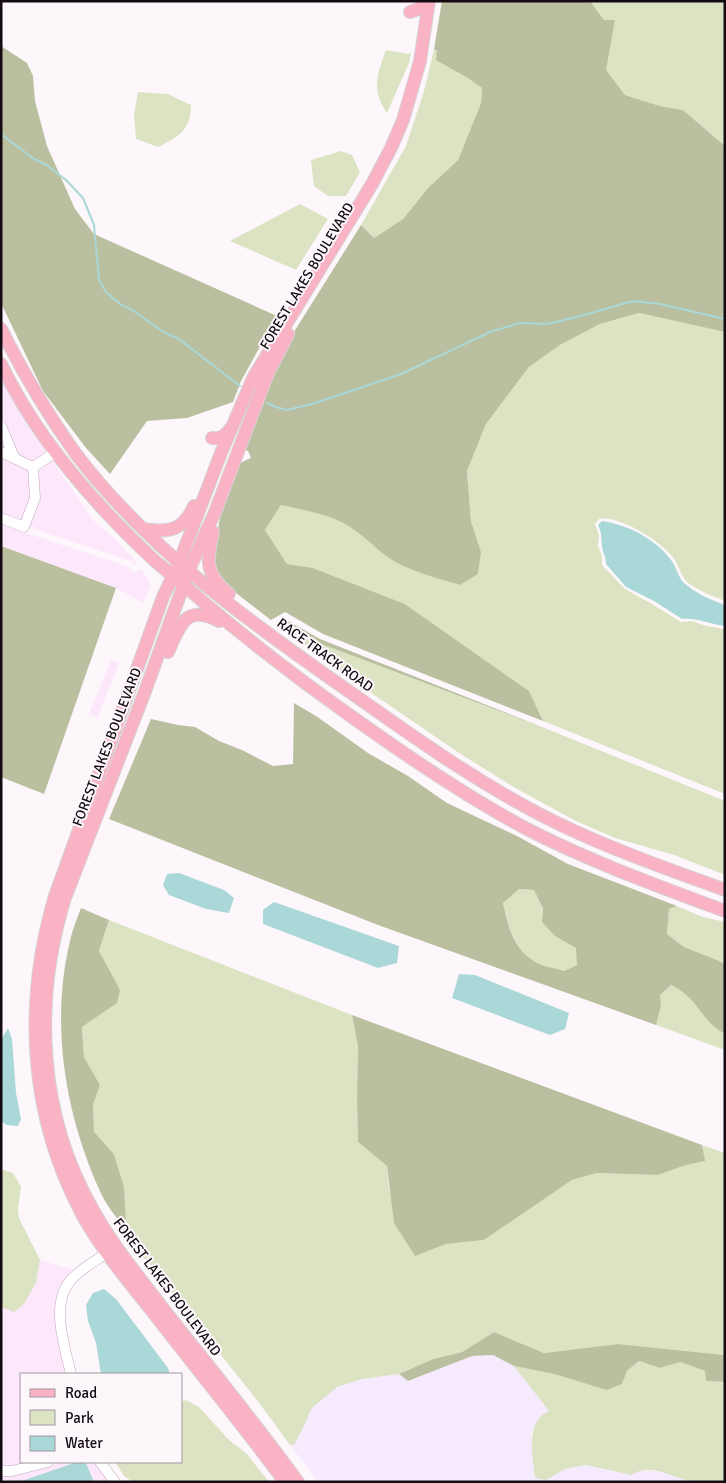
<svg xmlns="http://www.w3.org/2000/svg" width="726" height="1483" font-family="Signika,sans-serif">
<rect width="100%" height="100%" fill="#fdf7fc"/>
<!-- commercial -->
<polygon fill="#f6eafe" points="493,1355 514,1366 549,1411 531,1434 535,1478 546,1480 565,1469 586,1465 613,1472 639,1470 665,1472 690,1482 318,1482 290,1445 294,1444 301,1432 312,1408 337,1387 362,1379 399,1374 408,1381 472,1356"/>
<!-- built -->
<g fill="#fde7fa">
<polygon points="1,378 47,453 33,462 17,454 1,415"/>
<polygon points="1,456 29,469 31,497 21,522 1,514"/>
<polygon points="52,460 93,520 117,541 137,563 136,565 131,561 28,527 38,469"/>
<polygon points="1,525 129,567 135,573 142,569 151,586 143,603 116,588 1,546"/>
<polygon points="111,660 119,663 97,718 89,714"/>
<polygon points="40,1260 75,1270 65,1281 55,1306 57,1330 67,1374 21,1374 21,1462 33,1462 11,1467 1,1468 1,1307 14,1311 24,1304 36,1283"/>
<polygon points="58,1462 77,1462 24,1481 1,1482 1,1475 48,1466"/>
<polygon points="85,1462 96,1462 110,1482 94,1482 94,1479"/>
</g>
<!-- green -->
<g fill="#dce3c3">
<polygon points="590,1 725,1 725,146 683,110 660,106 625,95 605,70 615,20 604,20"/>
<polygon points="434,49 482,88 481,103 458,160 428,188 403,219 374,238 361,225 406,146 424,91"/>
<path d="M386,50L409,54L411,52L409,63L387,113C371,90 377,74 386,50Z"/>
<path d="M138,92L168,94L191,105C191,130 178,137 158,147L136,139L134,115Z"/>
<polygon points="341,151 352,155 360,172 346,196 328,196 314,186 311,160"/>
<polygon points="300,204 328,219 296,270 230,241"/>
<path d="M639,313L725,332V601C712,596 699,591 687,582C681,576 679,566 674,559C663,542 618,514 599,519L595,524L599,535L598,546L602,556V565L625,589L652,604L681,622L692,621L706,626L725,629V794L543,721L529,691L405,604L313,568L287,564L265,530L281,505C301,510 324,513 343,523C361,532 373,547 389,558C406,570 440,579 460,585L481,552L471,521L467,471L486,424L529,367L560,345L600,324Z"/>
<polygon points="277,624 316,642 547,729 725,801 725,875 674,855 615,838 576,821 517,789 459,753 354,681 356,677 349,674 347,676"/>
<path d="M519,889L534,890L555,936L577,948V965L564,971C555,969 545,967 537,963C513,949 509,928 503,903Z"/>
<polygon points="677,906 703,917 725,922 725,964 717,960 684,947 667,934 669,909"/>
<polygon points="109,920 352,1015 358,1047 357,1098 358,1142 387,1166 389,1189 415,1255 446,1244 484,1240 572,1180 597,1173 658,1175 686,1165 704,1161 702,1145 725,1153 725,1355 618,1344 544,1353 494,1332 462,1352 433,1359 399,1374 362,1379 337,1387 312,1408 301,1432 294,1445 290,1445 260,1404 144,1258 140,1256 127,1242 124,1187 114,1154 94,1133 93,1105 100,1085 84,1057 82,1027 117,1003 108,968 99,951"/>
<path d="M671,985C690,992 698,1009 711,1024C715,1028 720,1031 725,1034V1050L656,1025L661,1006L660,995Z"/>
<polygon points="1,1169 13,1173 21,1187 18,1209 19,1218 40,1260 36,1283 24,1304 14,1312 1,1307"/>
<path d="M639,1361L660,1368L680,1362L705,1371L707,1381L725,1382V1482C714,1482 699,1483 689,1481C670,1476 650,1463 631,1475L586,1465L565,1469L546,1480L535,1478C533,1456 524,1422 549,1411L514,1366L554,1374L578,1381L622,1384L627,1371Z"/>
<polygon points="186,1400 199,1407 229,1440 246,1453 269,1482 133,1482 124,1476 115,1462 181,1462 181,1402"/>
</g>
<!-- forest -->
<g fill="#bac09f" fill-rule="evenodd">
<path d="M442,1H590L604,20H615L606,70L625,95L660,106L683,110L725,146V332L639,313L600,324L560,345L529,367L486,424L467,471L471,521L481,552L478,574L460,585C439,579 406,570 389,558C373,547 361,532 343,523C324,513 301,510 281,505L265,530L287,564L313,568L405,604L529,691L543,721L323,634L285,612L271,620L223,583L213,561L221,511L240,463L251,458L248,451L244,450L287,343L361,225L374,238L403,219L428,188L458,160L481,103L482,88L468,78L436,60L437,51L434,49Z"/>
<polygon points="1,46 27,63 33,76 35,101 47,146 75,209 94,234 277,316 241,381 233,402 187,418 147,421 110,474 86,448 43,391 1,303"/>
<polygon points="1,546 116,588 44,794 1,777"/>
<polygon points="285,619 320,639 547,729 316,642 277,624"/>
<path d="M294,703L316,716L368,753L408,776L447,803L517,836L568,864L677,906L669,909L667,934L684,947L717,960L725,964V1034C720,1031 715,1028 711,1024C698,1010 690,993 671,985L660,995L661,1006L656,1025L378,925L109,819L151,719L178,725L195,727L219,741L242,750L273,766L293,764ZM519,889L534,890L543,909L542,922L555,936L576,948L577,965L564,971C555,968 545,967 537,963C513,949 509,929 503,903Z"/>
<path d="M81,908L109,920L99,951L120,990L117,1003L82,1027L84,1057L100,1085L93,1105L94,1132L114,1154L124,1187L127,1237C124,1231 121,1223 116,1217C110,1209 104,1201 100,1191C65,1114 50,1024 70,941C72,930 77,919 81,908Z"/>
<polygon points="352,1015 702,1145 705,1161 686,1165 658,1175 597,1173 572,1180 484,1240 446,1244 415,1256 394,1223 387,1166 358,1142 357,1098 358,1047"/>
<polygon points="494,1332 544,1353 618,1344 725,1355 725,1382 706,1381 705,1371 680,1362 660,1368 639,1361 627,1371 622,1384 607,1390 554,1374 514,1366 493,1355 472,1356 408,1381 399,1374 433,1359 462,1352"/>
</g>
<!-- water -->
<g fill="#aad7d7">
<path d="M602,521C626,524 656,539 671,560C676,566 678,577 684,583C695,593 711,600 725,605V626C710,624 695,617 682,619L654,601L626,587L606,564C606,557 603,553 602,547C601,538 602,533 598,525Z"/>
<polygon points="179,873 224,890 234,898 229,913 206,909 169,895 163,885 167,874"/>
<polygon points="274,902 399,946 397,963 378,968 263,924 263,910"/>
<polygon points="459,974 475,975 569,1013 565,1029 550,1035 452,998"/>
<polygon points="8,1028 12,1039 16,1093 21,1119 18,1126 6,1125 1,1121 1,1040"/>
<polygon points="104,1289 116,1299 168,1368 170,1374 101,1374 96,1343 88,1321 86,1305 93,1293"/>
<polygon points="77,1462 86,1463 94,1482 19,1482"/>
</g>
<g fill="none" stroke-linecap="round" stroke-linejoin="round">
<!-- stream -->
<g stroke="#aad7d7" stroke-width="2">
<polyline points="1,134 34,159 47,165 66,180 83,198 94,225 99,280 106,292 120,304 134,311 163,332 179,339 240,386"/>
<polyline points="267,403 276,407 287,410 312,404 401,374 490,332 520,323 547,324 577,317 633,301 660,304 725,319"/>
</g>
<!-- minor casing -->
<g stroke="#c0a5bd" stroke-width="11">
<g id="minor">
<polyline points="1,426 14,457"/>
<polyline points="1,452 33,467"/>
<polyline points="1,518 24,527 35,498 33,467 56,452"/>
<path d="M71,1374C65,1347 50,1305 70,1281C80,1269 94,1262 107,1253"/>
<polyline points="100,1462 115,1482"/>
<polyline points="1,1471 12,1471 48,1462"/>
</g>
</g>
<!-- major casing -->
<g stroke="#d5d3d4" stroke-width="14">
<g id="major">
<polyline points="410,12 421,8 424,1"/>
<path d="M1,329C23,373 47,414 76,454C151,553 259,629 360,699C422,743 486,788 555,822C610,849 668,869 725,890"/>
<path d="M288,334L268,373L215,512L189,570L144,694L65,898C33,1002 38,1114 93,1210C113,1246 140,1278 165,1311C210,1368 256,1424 298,1482"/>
<path d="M1,364C37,439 95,505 155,561C170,574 186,586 201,600C248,640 297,678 348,714C405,755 465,796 527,829C591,862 658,886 725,911"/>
<path d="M212,438C221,439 226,435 231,428"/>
<path d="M143,529C168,533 183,531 194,506"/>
<path d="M213,532C207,560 204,574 229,594"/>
<path d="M168,652C180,626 185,603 219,621"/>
<path d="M285,1482C242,1424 196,1368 152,1311C128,1281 102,1250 83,1216C29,1116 23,1004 55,896L163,597L179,563L221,453L253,378L372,184L391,148L403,120L414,82L420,61L429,1"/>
</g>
</g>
<!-- minor -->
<use href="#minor" stroke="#fff" stroke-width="10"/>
<!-- major -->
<use href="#major" stroke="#fab3c5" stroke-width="12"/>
</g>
<g text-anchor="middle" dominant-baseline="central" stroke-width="4" stroke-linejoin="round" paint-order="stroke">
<!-- street labels -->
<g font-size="14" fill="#130a12" stroke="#fdf7fc">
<text transform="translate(307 276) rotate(-59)">FOREST LAKES BOULEVARD</text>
<text transform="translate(325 655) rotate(36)">RACE TRACK ROAD</text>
<text transform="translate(107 747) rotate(-69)">FOREST LAKES BOULEVARD</text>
<text transform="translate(167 1287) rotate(53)">FOREST LAKES BOULEVARD</text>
</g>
</g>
<!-- border -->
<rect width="726" height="1483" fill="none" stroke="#130a12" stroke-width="5"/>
<!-- legend -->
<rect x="20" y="1373" width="162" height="90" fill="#fdf7fc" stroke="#9f989e"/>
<rect x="30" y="1389" width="25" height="8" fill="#fab3c5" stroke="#9f989e"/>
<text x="65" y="1398" font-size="15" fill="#130a12">Road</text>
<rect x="30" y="1410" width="25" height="15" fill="#dce3c3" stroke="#9f989e"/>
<text x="65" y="1423" font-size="15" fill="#130a12">Park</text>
<rect x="30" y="1436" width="25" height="15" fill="#aad7d7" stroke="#9f989e"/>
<text x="65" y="1448" font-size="15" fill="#130a12">Water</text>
</svg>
